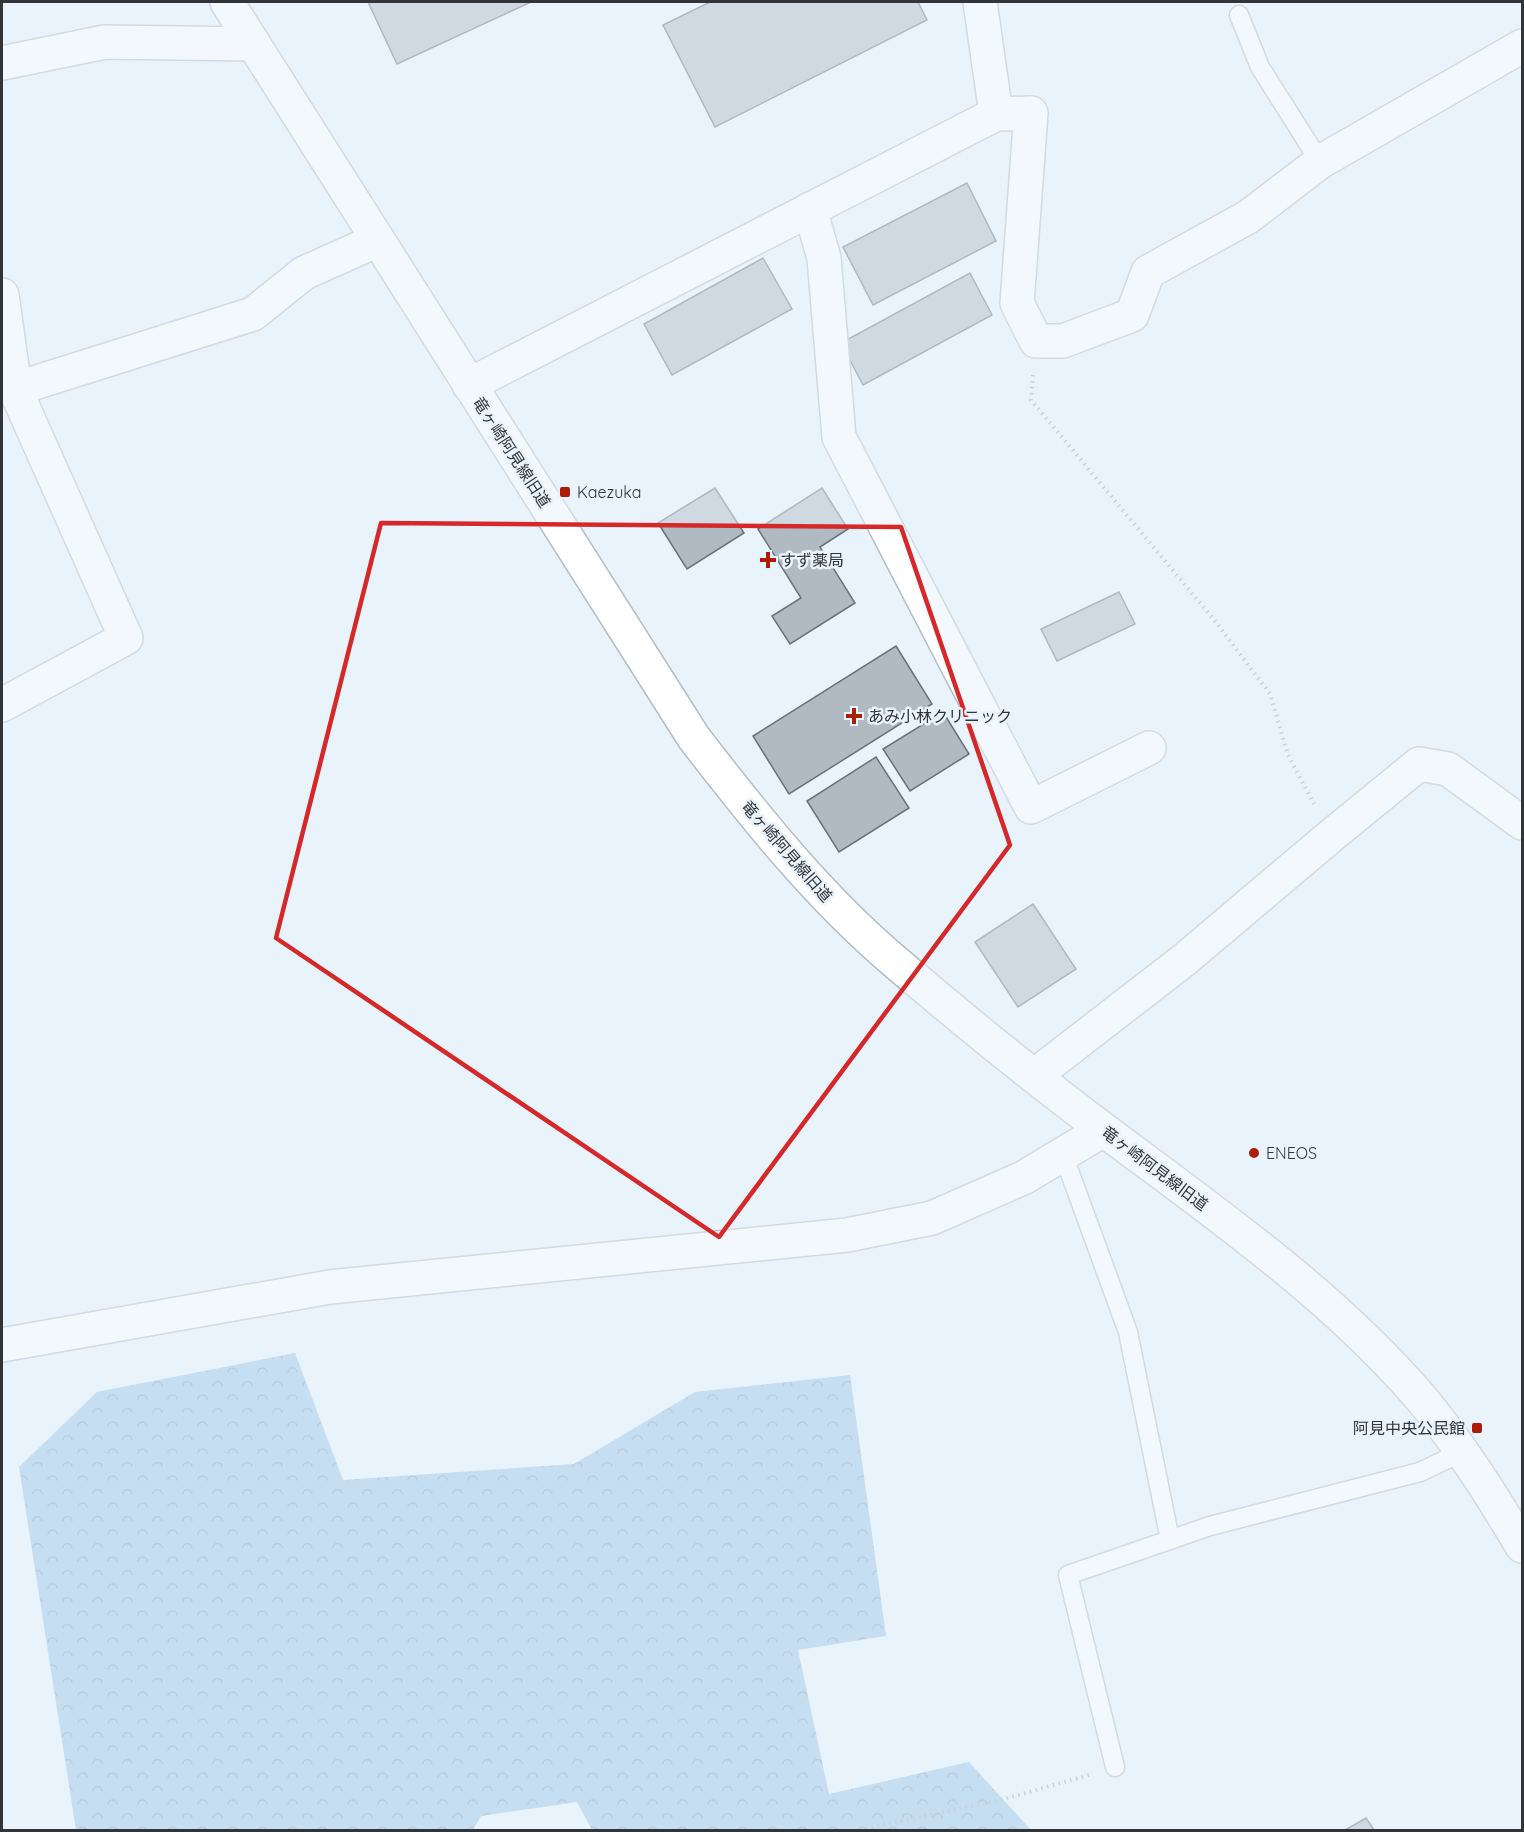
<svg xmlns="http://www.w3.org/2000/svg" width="1524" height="1832" font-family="Quicksand,'Noto Sans JP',sans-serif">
<defs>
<pattern id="forest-crowns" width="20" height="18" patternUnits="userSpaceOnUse" patternTransform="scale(1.5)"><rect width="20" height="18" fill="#9ac5e5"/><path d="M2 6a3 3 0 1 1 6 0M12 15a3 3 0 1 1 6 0" fill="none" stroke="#7ea1bb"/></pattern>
</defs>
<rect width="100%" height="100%" fill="#e9f3fb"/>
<!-- forest -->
<polygon fill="url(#forest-crowns)" points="295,1353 343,1480 574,1464 695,1392 850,1375 886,1636 798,1650 829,1794 969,1762 1031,1830 592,1830 577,1802 481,1816 473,1830 76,1830 19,1467 97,1392"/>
<!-- building -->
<g fill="#b0bac2" stroke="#697279" stroke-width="1.5">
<polygon points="368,2 531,2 397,64"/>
<polygon points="710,2 918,2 927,20 715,127 663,25"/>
<polygon points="967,183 996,241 873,305 843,247"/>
<polygon points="763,258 792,309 672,375 644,324"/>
<polygon points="970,273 992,315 863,385 841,343"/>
<polygon points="715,488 744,533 687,569 658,523"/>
<polygon points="822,488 848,529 820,547 855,603 790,644 772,616 801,598 758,529"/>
<polygon points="1119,592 1135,624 1057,661 1041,629"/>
<polygon points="896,646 932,704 789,794 753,736"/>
<polygon points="943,712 969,754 910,791 883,749"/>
<polygon points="876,757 909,808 839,852 807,801"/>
<polygon points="1033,904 1076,969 1018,1007 975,942"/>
<polygon points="1366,1818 1374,1830 1345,1830"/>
</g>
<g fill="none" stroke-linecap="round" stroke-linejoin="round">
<!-- lane casing -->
<g stroke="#b4bec5" stroke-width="21">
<g id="lane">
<polyline points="1239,15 1260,67 1320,162"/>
<polyline points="1063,1154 1128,1332 1170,1540"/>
<polyline points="1115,1767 1068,1575 1210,1526 1420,1472 1462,1452"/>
</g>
</g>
<!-- street casing -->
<g stroke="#b4bec5" stroke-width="36">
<g id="street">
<polyline points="980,2 996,114 1031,113 1017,303 1036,341 1063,341 1132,315 1148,272 1248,217 1320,162 1522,46"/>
<polyline points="2,63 105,42 254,44"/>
<polyline points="810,209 824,258 839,437 1031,807 1149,748"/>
<polyline points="2,295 15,389 126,638 2,705"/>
<polyline points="469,385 996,114"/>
<polyline points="15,389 253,314 304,273 378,240"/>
<polyline points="1034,1076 1184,960 1332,835 1419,764 1448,769 1522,823"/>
<polyline points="2,1345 330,1287 847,1235 932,1218 1023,1178 1103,1130"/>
</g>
</g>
<!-- secondary casing -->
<g stroke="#b4bec5" stroke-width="36">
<path id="secondary" d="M227,2L694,738C755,817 817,895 893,960C964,1021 1037,1080 1112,1136C1219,1216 1332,1295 1420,1397C1459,1443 1492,1495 1522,1546"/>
</g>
<!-- path -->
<g stroke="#a3aab1" stroke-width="4" stroke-dasharray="1.5 4.5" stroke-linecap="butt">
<polyline points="1033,375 1031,400 1215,621 1270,694 1288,755 1314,804"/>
<polyline points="860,1830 1004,1799 1089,1775"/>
</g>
<!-- lane -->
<use href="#lane" stroke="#fff" stroke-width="18"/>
<!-- street -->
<use href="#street" stroke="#fff" stroke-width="33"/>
<!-- secondary -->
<use href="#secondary" stroke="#fff" stroke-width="33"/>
</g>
<!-- marked area -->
<path d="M0 0H1524V1832H0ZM381,523L901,527L1010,845L719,1237L276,938Z" fill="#e9f3fb" fill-opacity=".55" fill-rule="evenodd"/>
<path fill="none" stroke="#d62828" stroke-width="4.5" stroke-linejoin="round" d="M381,523L901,527L1010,845L719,1237L276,938Z"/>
<!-- markers -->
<g fill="#ac1d08" stroke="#e9f3fb" stroke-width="2">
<rect x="559" y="486" width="12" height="12" rx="3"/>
<path d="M765 551h6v6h6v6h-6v6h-6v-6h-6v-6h6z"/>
<path d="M851 707h6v6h6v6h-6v6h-6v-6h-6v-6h6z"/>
<circle cx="1254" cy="1153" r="6"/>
<rect x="1471" y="1422" width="12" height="12" rx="3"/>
</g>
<g text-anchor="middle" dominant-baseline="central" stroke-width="5" stroke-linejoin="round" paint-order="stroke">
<!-- street labels -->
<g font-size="16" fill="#313538" stroke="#e9f3fb">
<text transform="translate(512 452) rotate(57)">竜ヶ崎阿見線旧道</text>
<text transform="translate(787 851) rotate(49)">竜ヶ崎阿見線旧道</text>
<text transform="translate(1155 1168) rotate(37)">竜ヶ崎阿見線旧道</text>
</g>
<!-- poi labels -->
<g font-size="16" fill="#313538" stroke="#e9f3fb" text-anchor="start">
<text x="577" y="492">Kaezuka</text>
<text x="780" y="560">すず薬局</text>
<text x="868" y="716">あみ小林クリニック</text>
<text x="1266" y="1153">ENEOS</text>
<text x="1465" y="1428" text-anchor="end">阿見中央公民館</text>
</g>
</g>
<!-- border -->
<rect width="1524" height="1832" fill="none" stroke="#313538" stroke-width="6"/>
</svg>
